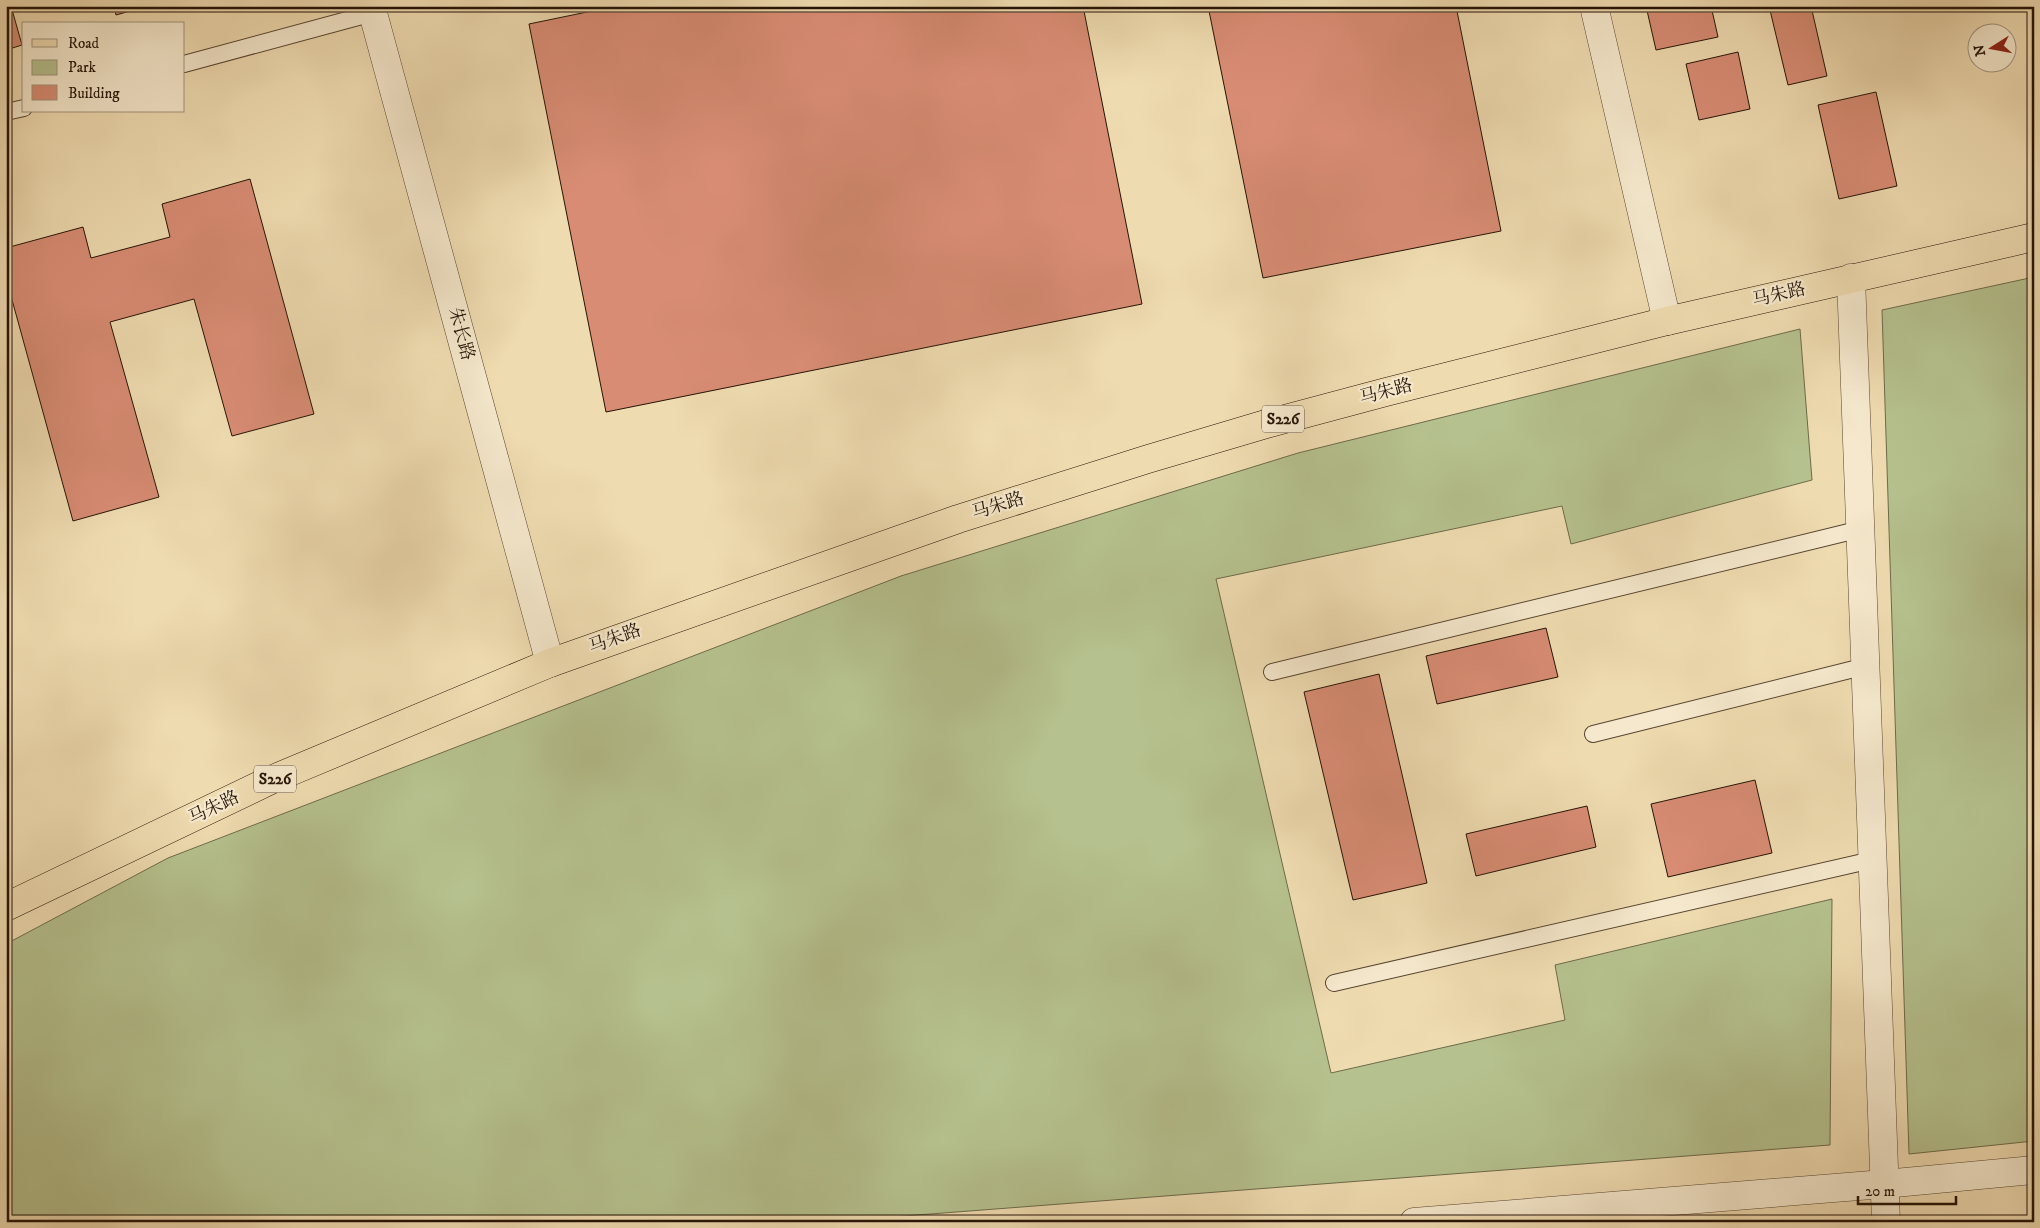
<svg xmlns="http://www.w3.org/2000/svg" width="2040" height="1228" font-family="'IM FELL DW Pica','Noto Serif SC',serif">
<rect width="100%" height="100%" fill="#efdbb0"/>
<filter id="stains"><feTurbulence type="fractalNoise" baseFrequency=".004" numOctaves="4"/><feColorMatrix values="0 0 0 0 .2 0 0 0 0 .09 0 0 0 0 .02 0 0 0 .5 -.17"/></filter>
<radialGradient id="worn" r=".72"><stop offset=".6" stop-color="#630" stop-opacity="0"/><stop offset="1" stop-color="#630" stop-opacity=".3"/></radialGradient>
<!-- green -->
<g fill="#b5c18e" stroke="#6d6a4a">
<polygon points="2034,277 2034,1141 1909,1154 1882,310"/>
<polygon points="1800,329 1812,480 1571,544 1562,506 1216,579 1331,1073 1565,1020 1555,965 1832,899 1830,1145 826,1222 6,1222 6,944 168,858 901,576 1298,453"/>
</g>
<!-- building -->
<g fill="#d88c74" stroke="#251307">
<polygon points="6,6 11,6 22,45 6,50"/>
<polygon points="114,6 148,6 116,15"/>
<polygon points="616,6 1083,6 1142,304 606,412 529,24"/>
<polygon points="1208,6 1456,6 1501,231 1263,278"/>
<polygon points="1646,6 1711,6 1718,37 1656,50"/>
<polygon points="1769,6 1811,6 1827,76 1788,85"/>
<polygon points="1738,52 1750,109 1699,120 1686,64"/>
<polygon points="1876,92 1897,186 1839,199 1818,105"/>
<polygon points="250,179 314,414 232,436 194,299 110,322 159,497 73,521 6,278 6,248 83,227 91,258 170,237 162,204"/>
<polygon points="1546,628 1558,677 1437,704 1426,656"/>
<polygon points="1379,674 1427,883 1353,900 1304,692"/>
<polygon points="1755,780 1772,853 1668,877 1651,804"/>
<polygon points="1587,806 1596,847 1476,876 1466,834"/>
</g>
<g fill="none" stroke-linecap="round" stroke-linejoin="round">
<!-- service casing -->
<g stroke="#584531" stroke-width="18">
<g id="service">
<polyline points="184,64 373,13"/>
<polyline points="6,112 24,108"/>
<polyline points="1272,672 1861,529"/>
<polyline points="1593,734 1866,666"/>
<polyline points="1334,983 1872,860"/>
</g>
</g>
<!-- minor casing -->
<g stroke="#584531" stroke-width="29">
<g id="minor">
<polyline points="371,6 550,663"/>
<polyline points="1594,6 1667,321"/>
<polyline points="1851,278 1886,1222"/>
<polyline points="1414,1222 1884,1184 2034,1170"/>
</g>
</g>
<!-- primary casing -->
<g stroke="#251307" stroke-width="29">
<polyline id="primary" points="6,907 273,779 550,663 958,519 1148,459 1266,424 1386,392 1667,321 2034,237"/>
</g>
<!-- service -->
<use href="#service" stroke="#f5e8cc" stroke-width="16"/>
<!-- minor -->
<use href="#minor" stroke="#f5e8cc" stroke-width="28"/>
<!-- primary -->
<use href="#primary" stroke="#efdbb0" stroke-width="28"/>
</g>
<g text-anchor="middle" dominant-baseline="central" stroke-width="4.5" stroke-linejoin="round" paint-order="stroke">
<!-- shield labels -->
<g fill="#f5e8cc" stroke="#635342" stroke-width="1">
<rect x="1262" y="405.5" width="42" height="27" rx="4"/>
<rect x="254" y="765.5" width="42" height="27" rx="4"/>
</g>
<g font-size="16" font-weight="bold" fill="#251307">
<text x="1283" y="419">S226</text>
<text x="275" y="779">S226</text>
</g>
<!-- street labels -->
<g font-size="18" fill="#251307" stroke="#f5e8cc">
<text transform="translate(1779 295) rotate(-13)">马朱路</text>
<text transform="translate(461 334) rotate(75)">朱长路</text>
<text transform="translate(1386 392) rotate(-15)">马朱路</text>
<text transform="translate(998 506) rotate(-17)">马朱路</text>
<text transform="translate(615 639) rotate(-20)">马朱路</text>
<text transform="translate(214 808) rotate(-26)">马朱路</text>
</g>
</g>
<!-- margin -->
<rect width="2040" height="1228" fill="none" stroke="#efdbb0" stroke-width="25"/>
<rect x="8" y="8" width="2025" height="1213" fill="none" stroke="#251307" stroke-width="2.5"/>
<rect x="12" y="12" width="2015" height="1203" fill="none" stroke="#251307"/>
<!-- legend -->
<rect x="22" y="22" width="162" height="90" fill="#f5e8cc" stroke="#a2937d"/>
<rect x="32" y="39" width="25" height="8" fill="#efdbb0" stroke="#a2937d"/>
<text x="68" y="48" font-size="15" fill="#251307">Road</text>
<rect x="32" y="60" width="25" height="15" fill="#b5c18e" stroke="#a2937d"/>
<text x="68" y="72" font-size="15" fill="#251307">Park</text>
<rect x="32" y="85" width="25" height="15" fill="#d88c74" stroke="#a2937d"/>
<text x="68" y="98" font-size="15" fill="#251307">Building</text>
<!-- north arrow -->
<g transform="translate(1992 48) rotate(259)"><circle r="24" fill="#f5e8cc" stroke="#a2937d"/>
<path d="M0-4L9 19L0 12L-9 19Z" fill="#8f2418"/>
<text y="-8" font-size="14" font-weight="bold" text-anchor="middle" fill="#251307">N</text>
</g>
<!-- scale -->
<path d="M1858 1196v8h98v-8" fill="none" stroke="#251307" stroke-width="2.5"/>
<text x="1865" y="1196" font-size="15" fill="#251307" stroke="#f5e8cc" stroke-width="4" paint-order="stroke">20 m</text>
<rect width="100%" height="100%" filter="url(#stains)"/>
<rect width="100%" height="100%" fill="url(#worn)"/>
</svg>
